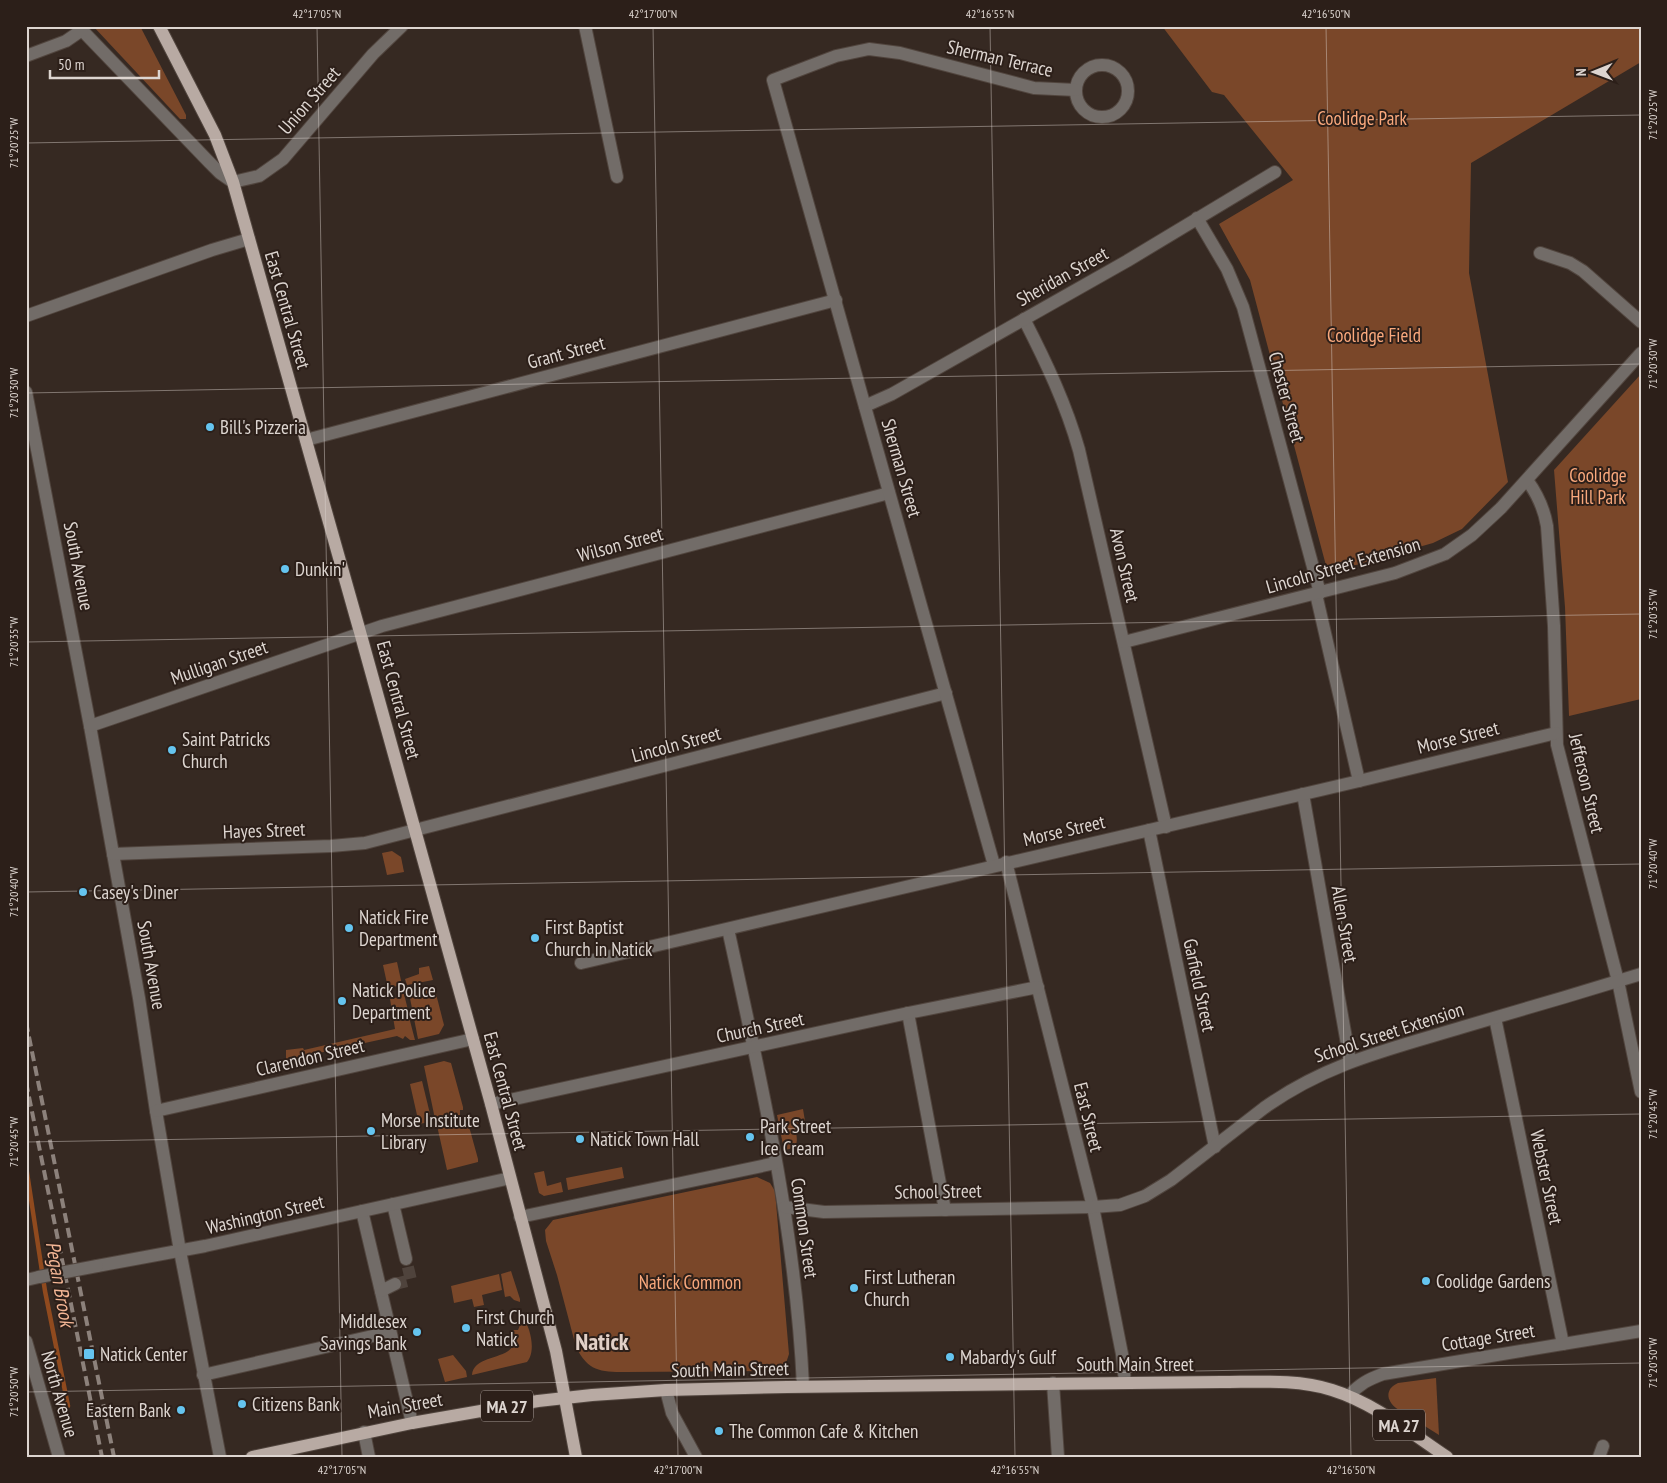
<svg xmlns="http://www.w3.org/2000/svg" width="1667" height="1483" font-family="'PT Sans Narrow',sans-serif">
<rect width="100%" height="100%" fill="#362922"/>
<!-- green -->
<g fill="#7a4729">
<polygon points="93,26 140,26 186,115 186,119 180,119"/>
<polygon points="1162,26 1641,26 1641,62 1471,163 1469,273 1508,482 1462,529 1433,543 1328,573 1250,280 1219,224 1293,180 1224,95 1212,92"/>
<polygon points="1641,374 1641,699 1569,716 1565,607 1554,470"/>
<polygon points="392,851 401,857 404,872 387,875 382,853"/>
<polygon points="397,962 402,985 388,988 383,965"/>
<polygon points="429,966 433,980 407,985 405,979 419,974 419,968"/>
<polygon points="434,986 444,1025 439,1034 418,1039 409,993"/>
<polygon points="400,994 404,994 408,1010 405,1011 406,1017 409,1017 415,1040 410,1040 405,1036 403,1039 397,1036 305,1056 305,1060 295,1066 286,1059 286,1050 303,1048 304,1050 395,1029 390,999 399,997"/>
<polygon points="444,1061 451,1063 463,1107 463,1110 460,1110 460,1116 437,1120 435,1119 424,1066"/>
<polygon points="422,1081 431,1118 430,1122 419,1124 410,1084"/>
<path d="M803,1109L805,1121L795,1126C797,1140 801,1148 784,1150L777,1115Z"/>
<polygon points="462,1122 463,1127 468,1127 470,1130 478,1159 478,1162 447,1170 438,1130 439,1127"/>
<polygon points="622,1167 624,1178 568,1190 566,1178"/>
<polygon points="544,1171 547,1186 561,1182 563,1192 544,1196 539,1193 534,1173"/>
<path d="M757,1177L770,1183L775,1191L789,1354L785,1366L779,1371L625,1372C600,1372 588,1371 576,1347L557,1275L546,1241L545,1230L553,1220Z"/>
<polygon points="511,1271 520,1299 520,1302 514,1300 510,1296 505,1297 501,1274"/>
<polygon points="499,1274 502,1290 482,1295 484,1305 474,1307 472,1299 454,1303 451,1286"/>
<path d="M523,1318C531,1328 536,1352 527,1362L472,1375C474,1350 524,1364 513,1330H518Z"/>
<polygon points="453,1355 466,1371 467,1377 445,1382 438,1359"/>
<path d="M1436,1378L1439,1435L1396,1408C1386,1400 1385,1389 1398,1383Z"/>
</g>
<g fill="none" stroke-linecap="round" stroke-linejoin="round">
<!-- stream -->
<polyline stroke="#904a1e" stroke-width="4.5" points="26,1166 45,1291 68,1406"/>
<!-- minor-tunnel -->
<polyline stroke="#4f433c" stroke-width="12" stroke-dasharray="12 6" stroke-linecap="butt" points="395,1284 411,1280 406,1259"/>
<!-- minor casing -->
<g stroke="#51453e" stroke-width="14">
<g id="minor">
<polyline points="78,26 209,162 220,173 233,182 259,176 283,159 373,54 402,26"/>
<polyline points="585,26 617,177"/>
<polyline points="26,56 66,41 82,30"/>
<circle cx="1102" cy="91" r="26"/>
<polyline points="1197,218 1227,269 1243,307 1320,593"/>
<polyline points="1540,253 1570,263 1583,271 1641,322"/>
<polyline points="26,316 212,250 249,239"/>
<path d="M1024,319C1046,362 1066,404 1079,450L1166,827"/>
<polyline points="26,392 90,726 139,998 156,1111 180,1251 220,1457"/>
<polyline points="865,406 892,394 1127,261 1275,172"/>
<polyline points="306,440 836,300"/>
<path d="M1527,480C1538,495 1544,508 1547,526L1554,626L1557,745L1618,981L1641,1092"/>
<polyline points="1316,594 1359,781"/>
<polyline points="1124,642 1395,573 1445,554 1472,535 1501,508 1641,353"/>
<polyline points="90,726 382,626 889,493"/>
<polyline points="1303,794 1350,1061"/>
<polyline points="1149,830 1215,1147"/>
<polyline points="113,854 331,846 365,843 946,693"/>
<polyline points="1006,862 1093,1207 1122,1354 1125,1382"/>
<polyline points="994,865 773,80 836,56 869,49 900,53 1034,88 1076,90"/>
<path d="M728,929C761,1080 796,1232 803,1386"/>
<polyline points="581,963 1359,781 1556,733"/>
<polyline points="908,1013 945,1210"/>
<polyline points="1495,1018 1563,1344"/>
<polyline points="491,1104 908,1013 1038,987"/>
<polyline points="156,1111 473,1039"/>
<polyline points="393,1204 406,1259"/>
<path d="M785,1207L824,1212L1093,1207L1120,1205L1145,1196L1171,1180L1264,1108C1327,1063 1390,1049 1463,1027C1522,1010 1582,992 1641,974"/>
<polyline points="362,1211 412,1423"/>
<polyline points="520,1217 776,1163"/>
<polyline points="97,1266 205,1246 510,1178"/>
<polyline points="26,1280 39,1277"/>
<polyline points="381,1291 395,1284"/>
<polyline points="26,1341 59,1457"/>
<polyline points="203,1375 390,1332"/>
<polyline points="1053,1383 1058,1457"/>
<polyline points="666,1390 672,1413 696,1457"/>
<path d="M1349,1396C1359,1384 1369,1379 1383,1374L1641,1331"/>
<polyline points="364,1432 369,1457"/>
<polyline points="1599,1457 1603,1446"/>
</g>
</g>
<!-- major casing -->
<g stroke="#51453e" stroke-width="14">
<g id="major">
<polyline points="159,26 215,135 233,182 360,632 491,1104 556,1351 576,1457"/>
<path d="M252,1457L412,1423L538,1401L592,1395L666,1390L787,1387L1221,1382C1258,1382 1297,1379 1332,1390C1374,1403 1411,1433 1447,1457"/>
</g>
</g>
<!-- minor -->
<use href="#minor" stroke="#726c68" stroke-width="12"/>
<!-- major -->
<use href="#major" stroke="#b8aaa3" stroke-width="12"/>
<!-- rail -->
<g stroke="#8c817b" stroke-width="4" stroke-dasharray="10 5" stroke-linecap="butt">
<polyline points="26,1022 114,1457"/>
<polyline points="26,1082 102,1457"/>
</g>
<!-- minor-bridge casing -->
<g stroke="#51453e" stroke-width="14" stroke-linecap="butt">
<polyline id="minor-bridge" points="39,1277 97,1266"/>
</g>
<!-- minor-bridge -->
<use href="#minor-bridge" stroke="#726c68" stroke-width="12"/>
</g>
<!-- ticks -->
<path fill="none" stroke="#ddd5d0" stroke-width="1" stroke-opacity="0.45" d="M317,26L342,1457M653,26L678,1457M990,26L1015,1457M1326,26L1351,1457M26,143L1641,115M26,393L1641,364M26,642L1641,614M26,892L1641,864M26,1142L1641,1114M26,1392L1641,1363"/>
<!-- markers -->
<g fill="#65c4ef" stroke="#2c1f19" stroke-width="2">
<circle cx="210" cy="427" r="5"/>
<circle cx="285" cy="569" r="5"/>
<circle cx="172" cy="750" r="5"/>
<circle cx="83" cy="892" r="5"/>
<circle cx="349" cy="928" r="5"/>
<circle cx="535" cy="938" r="5"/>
<circle cx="342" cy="1001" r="5"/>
<circle cx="371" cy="1131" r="5"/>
<circle cx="750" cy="1137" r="5"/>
<circle cx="580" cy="1139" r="5"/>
<circle cx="1426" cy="1281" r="5"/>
<circle cx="854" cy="1288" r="5"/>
<circle cx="466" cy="1328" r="5"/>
<circle cx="417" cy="1332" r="5"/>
<rect x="83" y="1348" width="12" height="12" rx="2.5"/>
<circle cx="950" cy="1357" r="5"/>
<circle cx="242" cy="1404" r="5"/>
<circle cx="181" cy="1410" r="5"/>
<circle cx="719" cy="1431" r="5"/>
</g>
<g text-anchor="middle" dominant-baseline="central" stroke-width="4" stroke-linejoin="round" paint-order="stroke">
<!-- shield labels -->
<g fill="#2c1f19" stroke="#a89e99" stroke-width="1">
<rect x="481" y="1390.5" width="52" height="31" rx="4"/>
<rect x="1373" y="1409.5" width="52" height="31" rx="4"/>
</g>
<g font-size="18" font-weight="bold" fill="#ddd5d0">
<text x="507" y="1406">MA 27</text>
<text x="1399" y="1425">MA 27</text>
</g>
<!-- street labels -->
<g font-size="19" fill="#ddd5d0" stroke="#2c1f19">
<text transform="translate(1000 58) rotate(13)">Sherman Terrace</text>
<text transform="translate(309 100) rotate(-49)">Union Street</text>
<text transform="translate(1062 276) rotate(-29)">Sheridan Street</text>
<text transform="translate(288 310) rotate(74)">East Central Street</text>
<text transform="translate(566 352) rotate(-15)">Grant Street</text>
<text transform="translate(1287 397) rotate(75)">Chester Street</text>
<text transform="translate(902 468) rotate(74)">Sherman Street</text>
<text transform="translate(620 544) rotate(-15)">Wilson Street</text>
<text transform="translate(1125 565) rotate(77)">Avon Street</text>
<text transform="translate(1343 565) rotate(-16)">Lincoln Street Extension</text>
<text transform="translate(79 566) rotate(79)">South Avenue</text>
<text transform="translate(219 662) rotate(-19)">Mulligan Street</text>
<text transform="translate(399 700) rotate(75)">East Central Street</text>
<text transform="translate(1458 737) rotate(-14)">Morse Street</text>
<text transform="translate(676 744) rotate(-15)">Lincoln Street</text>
<text transform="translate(1587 783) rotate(77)">Jefferson Street</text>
<text transform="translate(264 830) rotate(-2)">Hayes Street</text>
<text transform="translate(1064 830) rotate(-13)">Morse Street</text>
<text transform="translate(1345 924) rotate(80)">Allen Street</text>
<text transform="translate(152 965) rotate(80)">South Avenue</text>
<text transform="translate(1200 985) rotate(78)">Garfield Street</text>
<text transform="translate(760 1027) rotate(-12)">Church Street</text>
<text transform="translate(1389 1032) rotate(-18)">School Street Extension</text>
<text transform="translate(310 1057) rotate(-13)">Clarendon Street</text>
<text transform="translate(506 1091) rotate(75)">East Central Street</text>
<text transform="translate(1089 1117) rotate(76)">East Street</text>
<text transform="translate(1547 1177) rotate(78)">Webster Street</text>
<text transform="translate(938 1191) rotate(-1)">School Street</text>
<text transform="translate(265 1214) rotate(-13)">Washington Street</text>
<text transform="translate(805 1228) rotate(82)">Common Street</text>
<text transform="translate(1488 1337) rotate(-9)">Cottage Street</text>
<text x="1135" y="1364">South Main Street</text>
<text transform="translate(730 1369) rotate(-1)">South Main Street</text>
<text transform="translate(60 1394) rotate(74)">North Avenue</text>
<text transform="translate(405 1405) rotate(-10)">Main Street</text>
</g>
<!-- park labels -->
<g font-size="19" fill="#faa97d" stroke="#2c1f19">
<text x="1362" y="118">Coolidge Park</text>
<text x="1374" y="335">Coolidge Field</text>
<text x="1598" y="475">Coolidge<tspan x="1598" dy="22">Hill Park</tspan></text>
<text x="690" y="1282">Natick Common</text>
</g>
<!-- poi labels -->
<g font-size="19" fill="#ddd5d0" stroke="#2c1f19" text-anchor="start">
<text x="220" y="427">Bill's Pizzeria</text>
<text x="295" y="569">Dunkin'</text>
<text x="182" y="739">Saint Patricks<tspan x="182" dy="22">Church</tspan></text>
<text x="93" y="892">Casey's Diner</text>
<text x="359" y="917">Natick Fire<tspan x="359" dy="22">Department</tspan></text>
<text x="545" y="927">First Baptist<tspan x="545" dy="22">Church in Natick</tspan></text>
<text x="352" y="990">Natick Police<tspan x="352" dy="22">Department</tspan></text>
<text x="381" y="1120">Morse Institute<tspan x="381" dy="22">Library</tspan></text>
<text x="760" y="1126">Park Street<tspan x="760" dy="22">Ice Cream</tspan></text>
<text x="590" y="1139">Natick Town Hall</text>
<text x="864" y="1277">First Lutheran<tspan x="864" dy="22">Church</tspan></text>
<text x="1436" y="1281">Coolidge Gardens</text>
<text x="476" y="1317">First Church<tspan x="476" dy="22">Natick</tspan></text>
<text x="407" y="1321" text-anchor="end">Middlesex<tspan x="407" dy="22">Savings Bank</tspan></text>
<text x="100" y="1354">Natick Center</text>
<text x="960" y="1357">Mabardy's Gulf</text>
<text x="252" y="1404">Citizens Bank</text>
<text x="171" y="1410" text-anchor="end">Eastern Bank</text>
<text x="729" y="1431">The Common Cafe &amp; Kitchen</text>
</g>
<!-- water labels -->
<g font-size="20" font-style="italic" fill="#f5b796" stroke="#2c1f19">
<text transform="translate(60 1284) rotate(80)">Pegan Brook</text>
</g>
<!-- district labels -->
<g font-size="24" font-weight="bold" fill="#e1d0c7" stroke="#2c1f19">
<text x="602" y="1341">Natick</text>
</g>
</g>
<!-- border -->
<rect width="1667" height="1483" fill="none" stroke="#2c1f19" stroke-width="55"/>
<!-- north arrow -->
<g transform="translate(1594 72) rotate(269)" stroke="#2c1f19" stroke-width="4" paint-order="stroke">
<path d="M0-4L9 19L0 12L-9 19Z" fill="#ddd5d0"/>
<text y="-8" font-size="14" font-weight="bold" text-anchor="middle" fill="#ddd5d0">N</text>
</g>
<!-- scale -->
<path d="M50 70v8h109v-8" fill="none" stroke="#ddd5d0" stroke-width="2.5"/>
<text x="58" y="70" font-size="15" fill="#ddd5d0" stroke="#2c1f19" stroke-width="4" paint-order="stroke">50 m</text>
<rect x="28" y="28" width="1612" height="1428" fill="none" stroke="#ddd5d0" stroke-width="2"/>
<g font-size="12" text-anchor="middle" fill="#ddd5d0">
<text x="317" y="18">42°17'05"N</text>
<text x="653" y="18">42°17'00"N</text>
<text x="990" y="18">42°16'55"N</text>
<text x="1326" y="18">42°16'50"N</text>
<text transform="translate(1653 115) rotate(-90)" y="4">71°20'25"W</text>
<text transform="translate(14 143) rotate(-90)" y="4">71°20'25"W</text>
<text transform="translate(1653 364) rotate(-90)" y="4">71°20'30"W</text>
<text transform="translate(14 393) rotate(-90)" y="4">71°20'30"W</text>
<text transform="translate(1653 614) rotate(-90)" y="4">71°20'35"W</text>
<text transform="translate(14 642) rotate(-90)" y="4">71°20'35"W</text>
<text transform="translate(1653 864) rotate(-90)" y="4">71°20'40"W</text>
<text transform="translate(14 892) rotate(-90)" y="4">71°20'40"W</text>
<text transform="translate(1653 1114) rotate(-90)" y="4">71°20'45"W</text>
<text transform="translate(14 1142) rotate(-90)" y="4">71°20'45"W</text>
<text transform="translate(1653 1363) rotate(-90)" y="4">71°20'50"W</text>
<text transform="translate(14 1392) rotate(-90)" y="4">71°20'50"W</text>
<text x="342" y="1474">42°17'05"N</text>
<text x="678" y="1474">42°17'00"N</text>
<text x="1015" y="1474">42°16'55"N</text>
<text x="1351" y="1474">42°16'50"N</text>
</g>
</svg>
